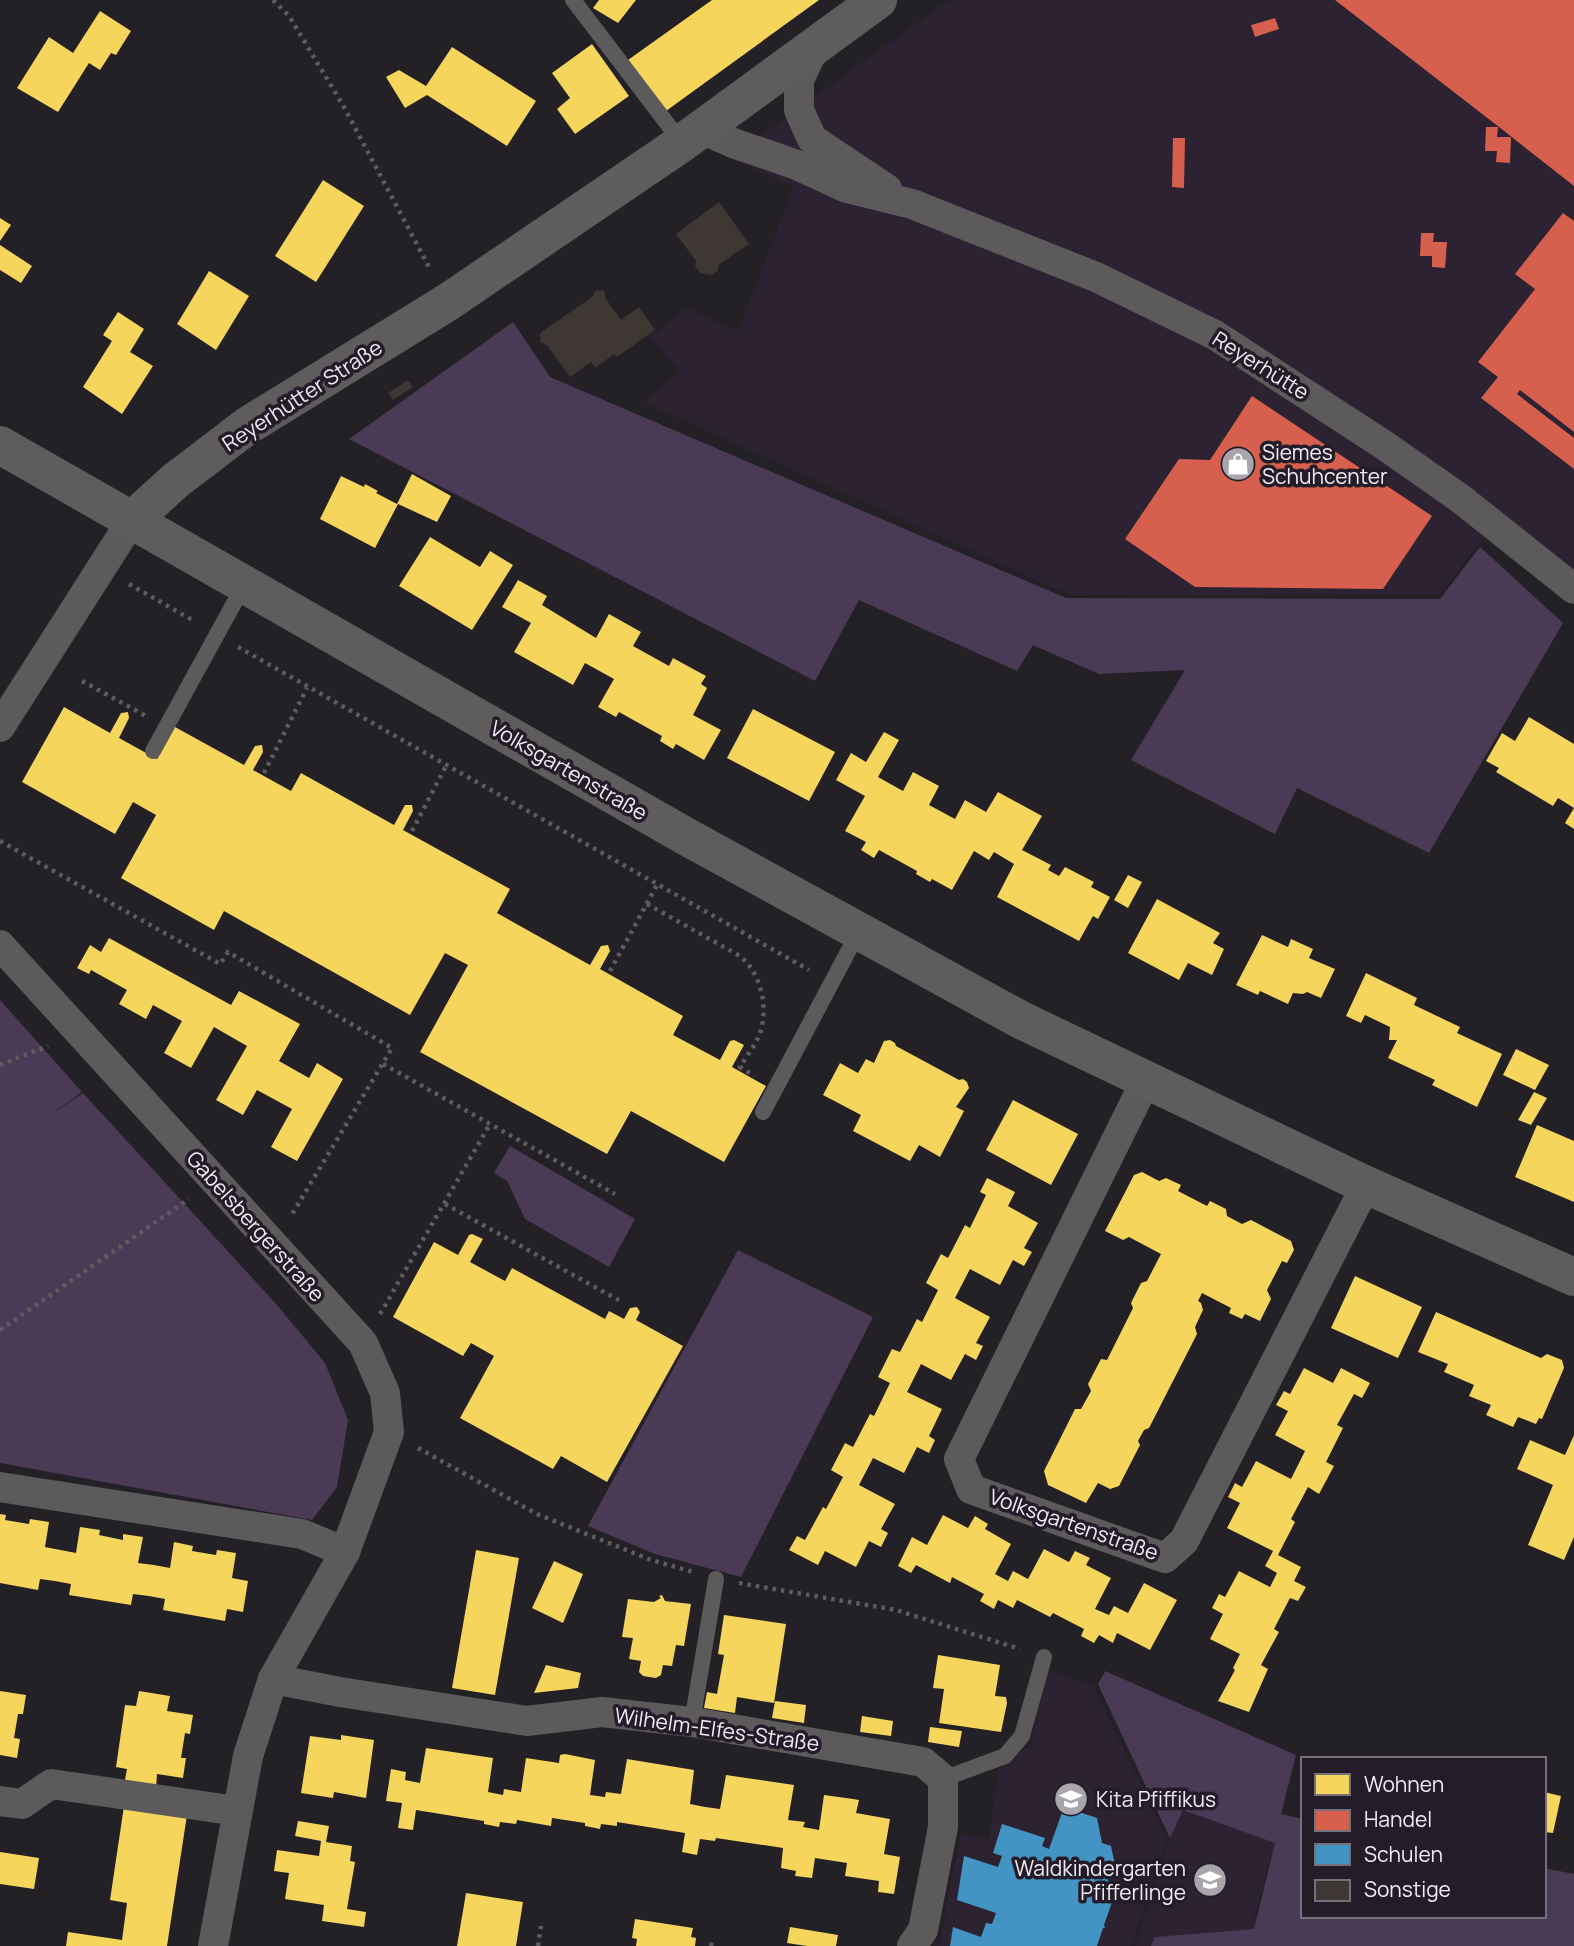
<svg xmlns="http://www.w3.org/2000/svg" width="1574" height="1946" font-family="Manrope,sans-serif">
<rect width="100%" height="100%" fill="#232026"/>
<!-- built -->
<g fill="#2c2231">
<polygon points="949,0 1574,0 1574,601 1486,535 1439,595 1069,595 643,402 679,371 650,337 687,308 738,331 794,187 729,158"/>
<polygon points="1046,1668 1093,1686 1167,1839 1131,1946 939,1946 961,1834 989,1838 999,1765 1032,1744"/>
<polygon points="1183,1810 1275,1843 1254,1917 1457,1932 1452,1946 1135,1946 1170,1838"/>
</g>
<!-- green -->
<g fill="#4b3a55">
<polygon points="513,322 550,377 1066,598 1440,599 1480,547 1563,623 1429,853 1297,788 1275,834 1131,760 1185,670 1099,674 1033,645 1017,671 859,600 815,681 349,439"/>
<polygon points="0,1000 82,1092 49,1116 83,1093 277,1305 325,1363 348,1420 337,1487 312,1520 0,1463"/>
<polygon points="510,1146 635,1219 609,1267 525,1219 507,1181 494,1173"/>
<polygon points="738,1250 873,1317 741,1577 655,1554 588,1526"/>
<polygon points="1105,1671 1296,1755 1281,1814 1303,1819 1303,1916 1544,1916 1544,1868 1574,1874 1574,1946 1151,1946 1155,1937 1254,1929 1275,1843 1183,1810 1170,1838 1098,1684"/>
</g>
<!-- homes -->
<g fill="#f6d55c">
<polygon points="599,0 636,0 618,23 593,8"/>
<polygon points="712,0 819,0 666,111 628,60"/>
<polygon points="100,11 131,31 116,55 111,53 100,70 89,63 58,112 17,88 49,37 73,53"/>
<polygon points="592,44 629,96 575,134 557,109 570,98 552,73"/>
<polygon points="452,47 536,101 507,146 427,95 405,108 386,77 399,70 426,86"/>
<polygon points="323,180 364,206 316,282 275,256"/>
<polygon points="0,218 11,225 0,241"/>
<polygon points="0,245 32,266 21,283 0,270"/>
<polygon points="209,271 249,296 216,350 177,324"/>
<polygon points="118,312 144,329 130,352 153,366 122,414 83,387 112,341 103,335"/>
<polygon points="412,474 451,496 437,522 398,504 375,548 320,519 341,476 364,487 365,484 378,491 376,493 397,504"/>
<polygon points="430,537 480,567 490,551 513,565 472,630 399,586"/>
<polygon points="518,580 547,596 542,605 596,638 609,614 641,632 633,646 669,666 673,658 706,676 701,684 707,688 693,715 721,730 704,760 676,744 673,749 660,741 662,736 619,712 616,717 598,707 614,679 585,663 573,685 514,652 531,623 502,607"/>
<polygon points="64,707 110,733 121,713 128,712 129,718 119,738 157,759 175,727 244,765 255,746 262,745 263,752 253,770 291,791 301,773 394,825 405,805 412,805 413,811 403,830 510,889 497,913 590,965 601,946 608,945 610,951 600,969 683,1016 673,1035 720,1060 730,1041 734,1040 744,1045 732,1067 766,1086 724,1162 631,1111 607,1154 420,1052 468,965 445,953 410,1015 224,911 214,930 121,878 156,815 133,802 115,834 22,782"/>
<polygon points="753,709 835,752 809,801 727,758"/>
<polygon points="1529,717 1574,744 1574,808 1558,798 1553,806 1496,772 1499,768 1486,761 1502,733 1515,741"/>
<polygon points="884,732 899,740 878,777 903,791 913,772 939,786 929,805 955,819 965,800 986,812 998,792 1042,816 1022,850 1051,865 1048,870 1059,876 1065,867 1094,882 1091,887 1110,897 1098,919 1093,916 1079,941 997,897 1014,864 994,852 989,860 974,851 952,890 932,879 930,882 916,874 917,871 879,850 874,858 861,850 866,842 845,831 865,796 836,780 851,753 866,762"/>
<polygon points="1574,808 1574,829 1565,823"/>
<polygon points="1128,875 1142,882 1128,908 1114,900"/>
<polygon points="1157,899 1220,933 1213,943 1224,949 1212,975 1188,963 1179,980 1128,953"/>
<polygon points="1262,935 1288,947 1291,939 1313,949 1309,958 1335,969 1321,998 1307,992 1303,994 1293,993 1288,1004 1260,991 1258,995 1236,985"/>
<polygon points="109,938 231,1005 239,991 300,1024 279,1061 309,1078 317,1063 343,1079 297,1161 271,1147 292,1109 257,1090 243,1115 216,1100 247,1046 214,1027 191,1068 164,1053 182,1021 153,1005 146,1019 119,1004 127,990 91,970 89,974 77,968 90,945 101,952"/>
<polygon points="1366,973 1417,998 1414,1005 1460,1027 1457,1033 1502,1054 1477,1107 1432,1085 1435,1080 1388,1058 1397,1040 1389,1040 1390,1027 1365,1015 1361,1023 1346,1016"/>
<polygon points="890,1040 895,1043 896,1046 959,1080 963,1079 967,1082 969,1088 956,1107 964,1111 940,1157 919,1145 910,1161 853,1131 861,1115 823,1095 840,1063 858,1073 866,1059 874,1063 884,1041"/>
<polygon points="1516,1049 1549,1065 1535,1090 1503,1075"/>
<polygon points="1534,1092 1547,1098 1531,1125 1518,1120"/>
<polygon points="1013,1100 1078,1134 1051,1185 986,1150"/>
<polygon points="1537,1125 1574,1141 1574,1202 1515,1177"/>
<polygon points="1142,1172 1159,1181 1166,1178 1181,1185 1178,1191 1207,1206 1210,1201 1226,1209 1227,1216 1242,1224 1251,1220 1291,1241 1294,1250 1287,1263 1282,1261 1267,1290 1271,1299 1260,1321 1245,1314 1242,1319 1229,1313 1231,1308 1202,1293 1198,1301 1201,1303 1203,1310 1195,1327 1197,1334 1149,1428 1144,1430 1138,1441 1140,1445 1119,1486 1110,1489 1098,1483 1086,1503 1048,1485 1044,1471 1075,1409 1081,1409 1091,1391 1088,1384 1101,1359 1107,1360 1133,1308 1131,1303 1141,1283 1147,1281 1161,1254 1129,1237 1123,1240 1105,1231 1134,1175"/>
<polygon points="987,1178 1015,1192 1008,1206 1038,1223 1024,1248 1032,1252 1024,1266 1013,1260 1000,1285 970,1269 955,1298 990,1317 976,1343 983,1346 976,1360 965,1354 951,1380 921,1364 907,1392 942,1409 929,1436 935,1440 929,1453 917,1447 904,1473 873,1458 859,1485 895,1504 881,1529 888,1533 881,1547 869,1541 856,1567 825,1551 818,1565 789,1550 797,1536 805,1540 823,1507 826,1509 843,1477 831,1470 845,1443 853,1447 870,1414 874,1416 890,1383 878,1377 892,1349 900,1352 917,1319 922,1322 938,1290 926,1283 941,1254 948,1258 965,1225 970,1228 986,1195 980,1192"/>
<polygon points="472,1234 483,1239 470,1262 505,1281 512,1268 605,1319 609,1311 624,1319 630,1308 637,1307 640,1312 636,1320 683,1346 607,1482 561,1456 553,1469 460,1418 494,1356 471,1343 463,1356 393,1317 434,1242 458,1255 469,1235"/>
<polygon points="1355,1276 1422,1307 1398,1358 1331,1328"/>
<polygon points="1436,1312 1541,1358 1547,1354 1562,1360 1564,1368 1542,1419 1539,1418 1536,1424 1518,1417 1513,1427 1486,1415 1491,1405 1469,1396 1474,1385 1444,1372 1448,1364 1418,1352"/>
<polygon points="1304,1368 1333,1383 1341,1368 1370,1383 1362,1398 1354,1394 1337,1425 1343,1428 1326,1462 1334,1466 1319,1494 1308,1487 1291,1519 1295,1522 1278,1555 1301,1567 1294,1581 1306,1587 1298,1601 1290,1598 1274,1629 1279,1632 1261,1665 1268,1669 1249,1712 1218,1701 1235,1670 1233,1668 1240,1654 1210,1639 1223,1614 1212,1608 1219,1594 1225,1597 1239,1571 1270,1587 1277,1573 1265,1566 1273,1551 1227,1528 1240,1503 1228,1497 1235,1483 1242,1487 1256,1461 1291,1479 1305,1451 1275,1435 1288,1411 1276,1405 1284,1391 1290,1394"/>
<polygon points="1574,1435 1574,1537 1564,1560 1528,1545 1553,1485 1517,1469 1530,1440 1565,1455"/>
<polygon points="0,1514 6,1515 5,1520 29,1524 30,1519 49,1522 45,1547 76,1553 80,1527 100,1530 99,1535 123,1540 123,1534 143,1537 138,1563 154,1565 170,1568 174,1542 193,1546 192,1551 216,1555 217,1550 236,1553 232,1578 248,1581 243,1612 227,1609 225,1621 163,1610 165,1599 149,1596 133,1594 131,1605 69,1595 71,1584 55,1581 40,1579 38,1590 0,1583"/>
<polygon points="943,1515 968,1528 975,1516 988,1524 985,1529 1011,1544 995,1574 1008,1581 1013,1571 1028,1579 1044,1549 1069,1562 1075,1551 1090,1558 1086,1565 1111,1578 1095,1609 1109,1615 1114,1606 1128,1613 1144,1583 1177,1600 1150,1650 1117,1633 1113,1643 1099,1635 1094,1643 1081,1636 1084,1629 1053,1613 1050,1617 1017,1600 1013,1608 998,1600 994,1609 980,1601 984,1594 952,1577 950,1583 916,1565 911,1573 898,1566 912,1537 927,1545"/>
<polygon points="476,1550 519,1558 495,1695 452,1688"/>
<polygon points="554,1561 583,1574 563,1623 532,1608"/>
<polygon points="662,1595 665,1601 691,1604 684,1646 676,1645 672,1666 663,1665 661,1675 656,1678 643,1676 639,1672 641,1661 629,1659 633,1638 622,1637 628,1599 654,1602 661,1598 659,1596"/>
<polygon points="724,1615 786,1624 774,1703 737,1697 735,1713 704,1708 707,1692 717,1694 724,1655 718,1654"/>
<polygon points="938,1655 1000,1665 995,1696 1006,1697 1007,1703 1001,1732 939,1723 944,1689 933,1688"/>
<polygon points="546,1665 581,1673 578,1688 534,1693"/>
<polygon points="0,1691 26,1695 23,1714 18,1714 14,1738 20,1739 17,1758 0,1755"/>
<polygon points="139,1691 170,1696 167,1711 193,1715 190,1734 185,1733 181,1758 186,1758 183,1778 157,1774 156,1789 124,1785 127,1769 116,1767 125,1705 136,1706"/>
<polygon points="775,1701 806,1705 804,1723 772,1718"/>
<polygon points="862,1716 893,1721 891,1736 860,1732"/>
<polygon points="930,1727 962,1731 959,1747 928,1742"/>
<polygon points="341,1735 374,1740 366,1798 334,1792 333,1798 301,1793 310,1736 341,1740"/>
<polygon points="426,1748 493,1758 488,1792 503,1795 504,1789 521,1792 526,1758 559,1763 560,1755 565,1754 595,1760 590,1795 605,1797 606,1792 621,1794 627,1759 694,1770 690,1804 705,1807 720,1809 726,1775 794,1785 788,1820 805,1822 803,1827 819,1830 824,1795 853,1799 859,1800 856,1813 890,1819 884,1854 900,1857 894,1894 878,1892 879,1881 845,1876 847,1863 815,1858 812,1878 795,1876 796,1871 781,1868 783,1848 716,1838 715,1841 700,1839 697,1855 682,1852 685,1833 617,1822 617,1826 601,1824 600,1829 585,1826 585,1823 552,1818 551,1826 517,1820 516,1824 500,1822 499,1827 484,1824 484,1821 416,1810 413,1830 398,1828 402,1803 386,1801 391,1769 406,1772 405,1780 420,1783"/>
<polygon points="1544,1792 1561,1796 1553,1833 1544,1832"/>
<polygon points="124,1806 187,1815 167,1946 66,1946 68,1932 122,1940 127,1903 110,1900"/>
<polygon points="298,1821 329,1826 326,1842 352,1846 350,1861 355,1862 347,1909 366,1912 364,1927 322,1921 324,1905 285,1899 289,1873 274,1871 277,1850 319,1856 321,1841 295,1836"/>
<polygon points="0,1852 39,1858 34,1889 0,1884"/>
<polygon points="466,1893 523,1902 516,1946 457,1946"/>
<polygon points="635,1919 693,1928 691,1937 696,1938 695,1946 636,1946 637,1939 632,1938"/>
<polygon points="790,1927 838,1935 836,1946 807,1946 787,1943"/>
</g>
<!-- shops -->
<g fill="#d6604d">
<polygon points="1335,0 1574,0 1574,186 1499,127"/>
<polygon points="1275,18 1279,29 1255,37 1251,25"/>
<polygon points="1486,127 1498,127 1497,137 1511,137 1510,163 1496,162 1497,151 1485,151"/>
<polygon points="1173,138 1185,138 1184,188 1172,187"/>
<polygon points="1563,213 1574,221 1574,432 1520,390 1517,394 1574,438 1574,469 1481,398 1498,377 1478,362 1535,289 1515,274"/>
<polygon points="1421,233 1434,233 1433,242 1447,242 1445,268 1432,267 1432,256 1420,256"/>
<polygon points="1252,396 1432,516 1383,589 1195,587 1125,539 1179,459 1210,460"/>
</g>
<!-- schools -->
<polygon fill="#4393c3" points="1064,1807 1097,1818 1102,1843 1111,1846 1117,1874 1121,1873 1121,1876 1108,1879 1114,1903 1112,1902 1104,1925 1105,1928 1103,1928 1097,1946 950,1946 953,1927 981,1937 986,1923 992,1924 996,1913 957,1900 964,1856 998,1867 1002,1856 993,1853 1002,1824 1045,1838 1042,1846 1049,1849"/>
<!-- building -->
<g fill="#3e3734">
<polygon points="719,202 749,244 718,265 718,270 711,275 700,273 695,266 696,261 676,234"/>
<polygon points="596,290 604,291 606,299 621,320 639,307 655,330 617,357 614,354 595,368 591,362 570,377 548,346 540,342 540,333 592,297"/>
<polygon points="408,380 413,387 393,400 388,393"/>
</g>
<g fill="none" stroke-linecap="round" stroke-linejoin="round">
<!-- path -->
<g stroke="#5e5c5e" stroke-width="4.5" stroke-dasharray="3.5 5" stroke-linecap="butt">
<polyline points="273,0 289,16 344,107 431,271"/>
<polyline points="129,584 194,621"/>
<polyline points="238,647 809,970"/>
<polyline points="82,681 146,716"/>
<polyline points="264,773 307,688"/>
<polyline points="412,831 446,766"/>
<polyline points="0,841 220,964 228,952 392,1048 291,1216"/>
<path d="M647,904L740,956C762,974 770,1011 758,1038C753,1048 746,1057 740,1067L754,1076"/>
<polyline points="610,971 658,883"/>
<polyline points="383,1064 615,1194"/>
<polyline points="0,1065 48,1046"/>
<polyline points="445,1204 622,1302"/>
<polyline points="380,1314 490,1124"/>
<polyline points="0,1330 189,1199"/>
<polyline points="418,1448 537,1514 651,1560 693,1572"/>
<polyline points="739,1583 896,1610 1020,1649"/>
<polyline points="538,1946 541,1926"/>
<polyline points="711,1946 712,1940"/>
</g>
<!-- lane -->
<g stroke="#5c5a5b" stroke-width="16">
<polyline points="573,0 682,143"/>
<polyline points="153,751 244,585"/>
<polyline points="763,1112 859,931"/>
<polyline points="692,1722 716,1579"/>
<polyline points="943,1779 1005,1756 1022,1736 1044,1657"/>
</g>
<!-- street -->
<g stroke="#5c5a5b" stroke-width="30">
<polyline points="816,44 799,80 799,110 812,139 887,189"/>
<polyline points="701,129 733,143 797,165 847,188 912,204 1096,277 1215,335 1384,445 1461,499 1574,589"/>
<polyline points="0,727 132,520"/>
<polyline points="0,945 363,1343 385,1393 389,1432 345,1552 273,1679 248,1756 213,1946"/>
<polyline points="1146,1080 959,1459 971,1489 1165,1558 1184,1541 1366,1185"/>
<polyline points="0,1487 302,1534 345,1552"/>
<polyline points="273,1679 340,1692 527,1721 602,1712 692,1722 923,1762 943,1779 943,1827 923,1930 912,1946"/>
<polyline points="0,1801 22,1804 51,1784 237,1811"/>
</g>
<!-- secondary -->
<g stroke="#5f5c5d" stroke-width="38">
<polyline points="0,445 687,837 1021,1020 1366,1185 1574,1277"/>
<polyline points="132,520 175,481 247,426 448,302 682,143 878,0"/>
</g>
</g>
<!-- icons -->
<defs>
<g id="shop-disc" transform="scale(1.75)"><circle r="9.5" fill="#a9a5ac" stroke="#241d29"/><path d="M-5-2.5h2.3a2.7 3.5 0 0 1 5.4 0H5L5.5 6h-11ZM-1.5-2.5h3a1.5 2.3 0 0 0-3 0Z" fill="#fff"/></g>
<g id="school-disc" transform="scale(1.75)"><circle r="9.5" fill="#a9a5ac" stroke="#241d29"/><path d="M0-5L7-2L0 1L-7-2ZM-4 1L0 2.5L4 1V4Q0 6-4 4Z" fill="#fff"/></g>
</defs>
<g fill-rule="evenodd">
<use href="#shop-disc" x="1238" y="464"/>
<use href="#school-disc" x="1071" y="1799"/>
<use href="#school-disc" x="1210" y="1880"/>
</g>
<g text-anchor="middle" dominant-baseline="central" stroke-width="7" stroke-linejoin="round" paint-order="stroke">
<!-- street labels -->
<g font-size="21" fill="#f1ecf4" stroke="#241d29">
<text transform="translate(1261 365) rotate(32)">Reyerhütte</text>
<text transform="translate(302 395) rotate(-33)">Reyerhütter Straße</text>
<text transform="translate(569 770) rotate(30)">Volksgartenstraße</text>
<text transform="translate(256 1226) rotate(48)">Gabelsbergerstraße</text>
<text transform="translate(1074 1524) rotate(19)">Volksgartenstraße</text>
<text transform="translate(717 1729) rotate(8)">Wilhelm-Elfes-Straße</text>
</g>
<!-- poi labels -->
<g font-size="21" fill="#f1ecf4" stroke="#241d29" text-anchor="start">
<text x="1262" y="452">Siemes<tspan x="1262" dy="24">Schuhcenter</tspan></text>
<text x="1096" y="1799">Kita Pfiffikus</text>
<text x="1186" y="1868" text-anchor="end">Waldkindergarten<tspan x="1186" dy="24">Pfifferlinge</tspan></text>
</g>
</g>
<!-- legend -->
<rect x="1301" y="1757" width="245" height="161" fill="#241d29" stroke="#76707a" stroke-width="2"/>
<rect x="1315" y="1774" width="35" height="21" fill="#f6d55c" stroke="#76707a" stroke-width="2"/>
<text x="1364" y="1792" font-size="21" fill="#f1ecf4">Wohnen</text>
<rect x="1315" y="1810" width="35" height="21" fill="#d6604d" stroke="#76707a" stroke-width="2"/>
<text x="1364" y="1827" font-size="21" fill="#f1ecf4">Handel</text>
<rect x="1315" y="1844" width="35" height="21" fill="#4393c3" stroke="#76707a" stroke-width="2"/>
<text x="1364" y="1862" font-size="21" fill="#f1ecf4">Schulen</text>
<rect x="1315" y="1880" width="35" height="21" fill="#3e3734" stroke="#76707a" stroke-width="2"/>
<text x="1364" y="1897" font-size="21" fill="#f1ecf4">Sonstige</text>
</svg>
